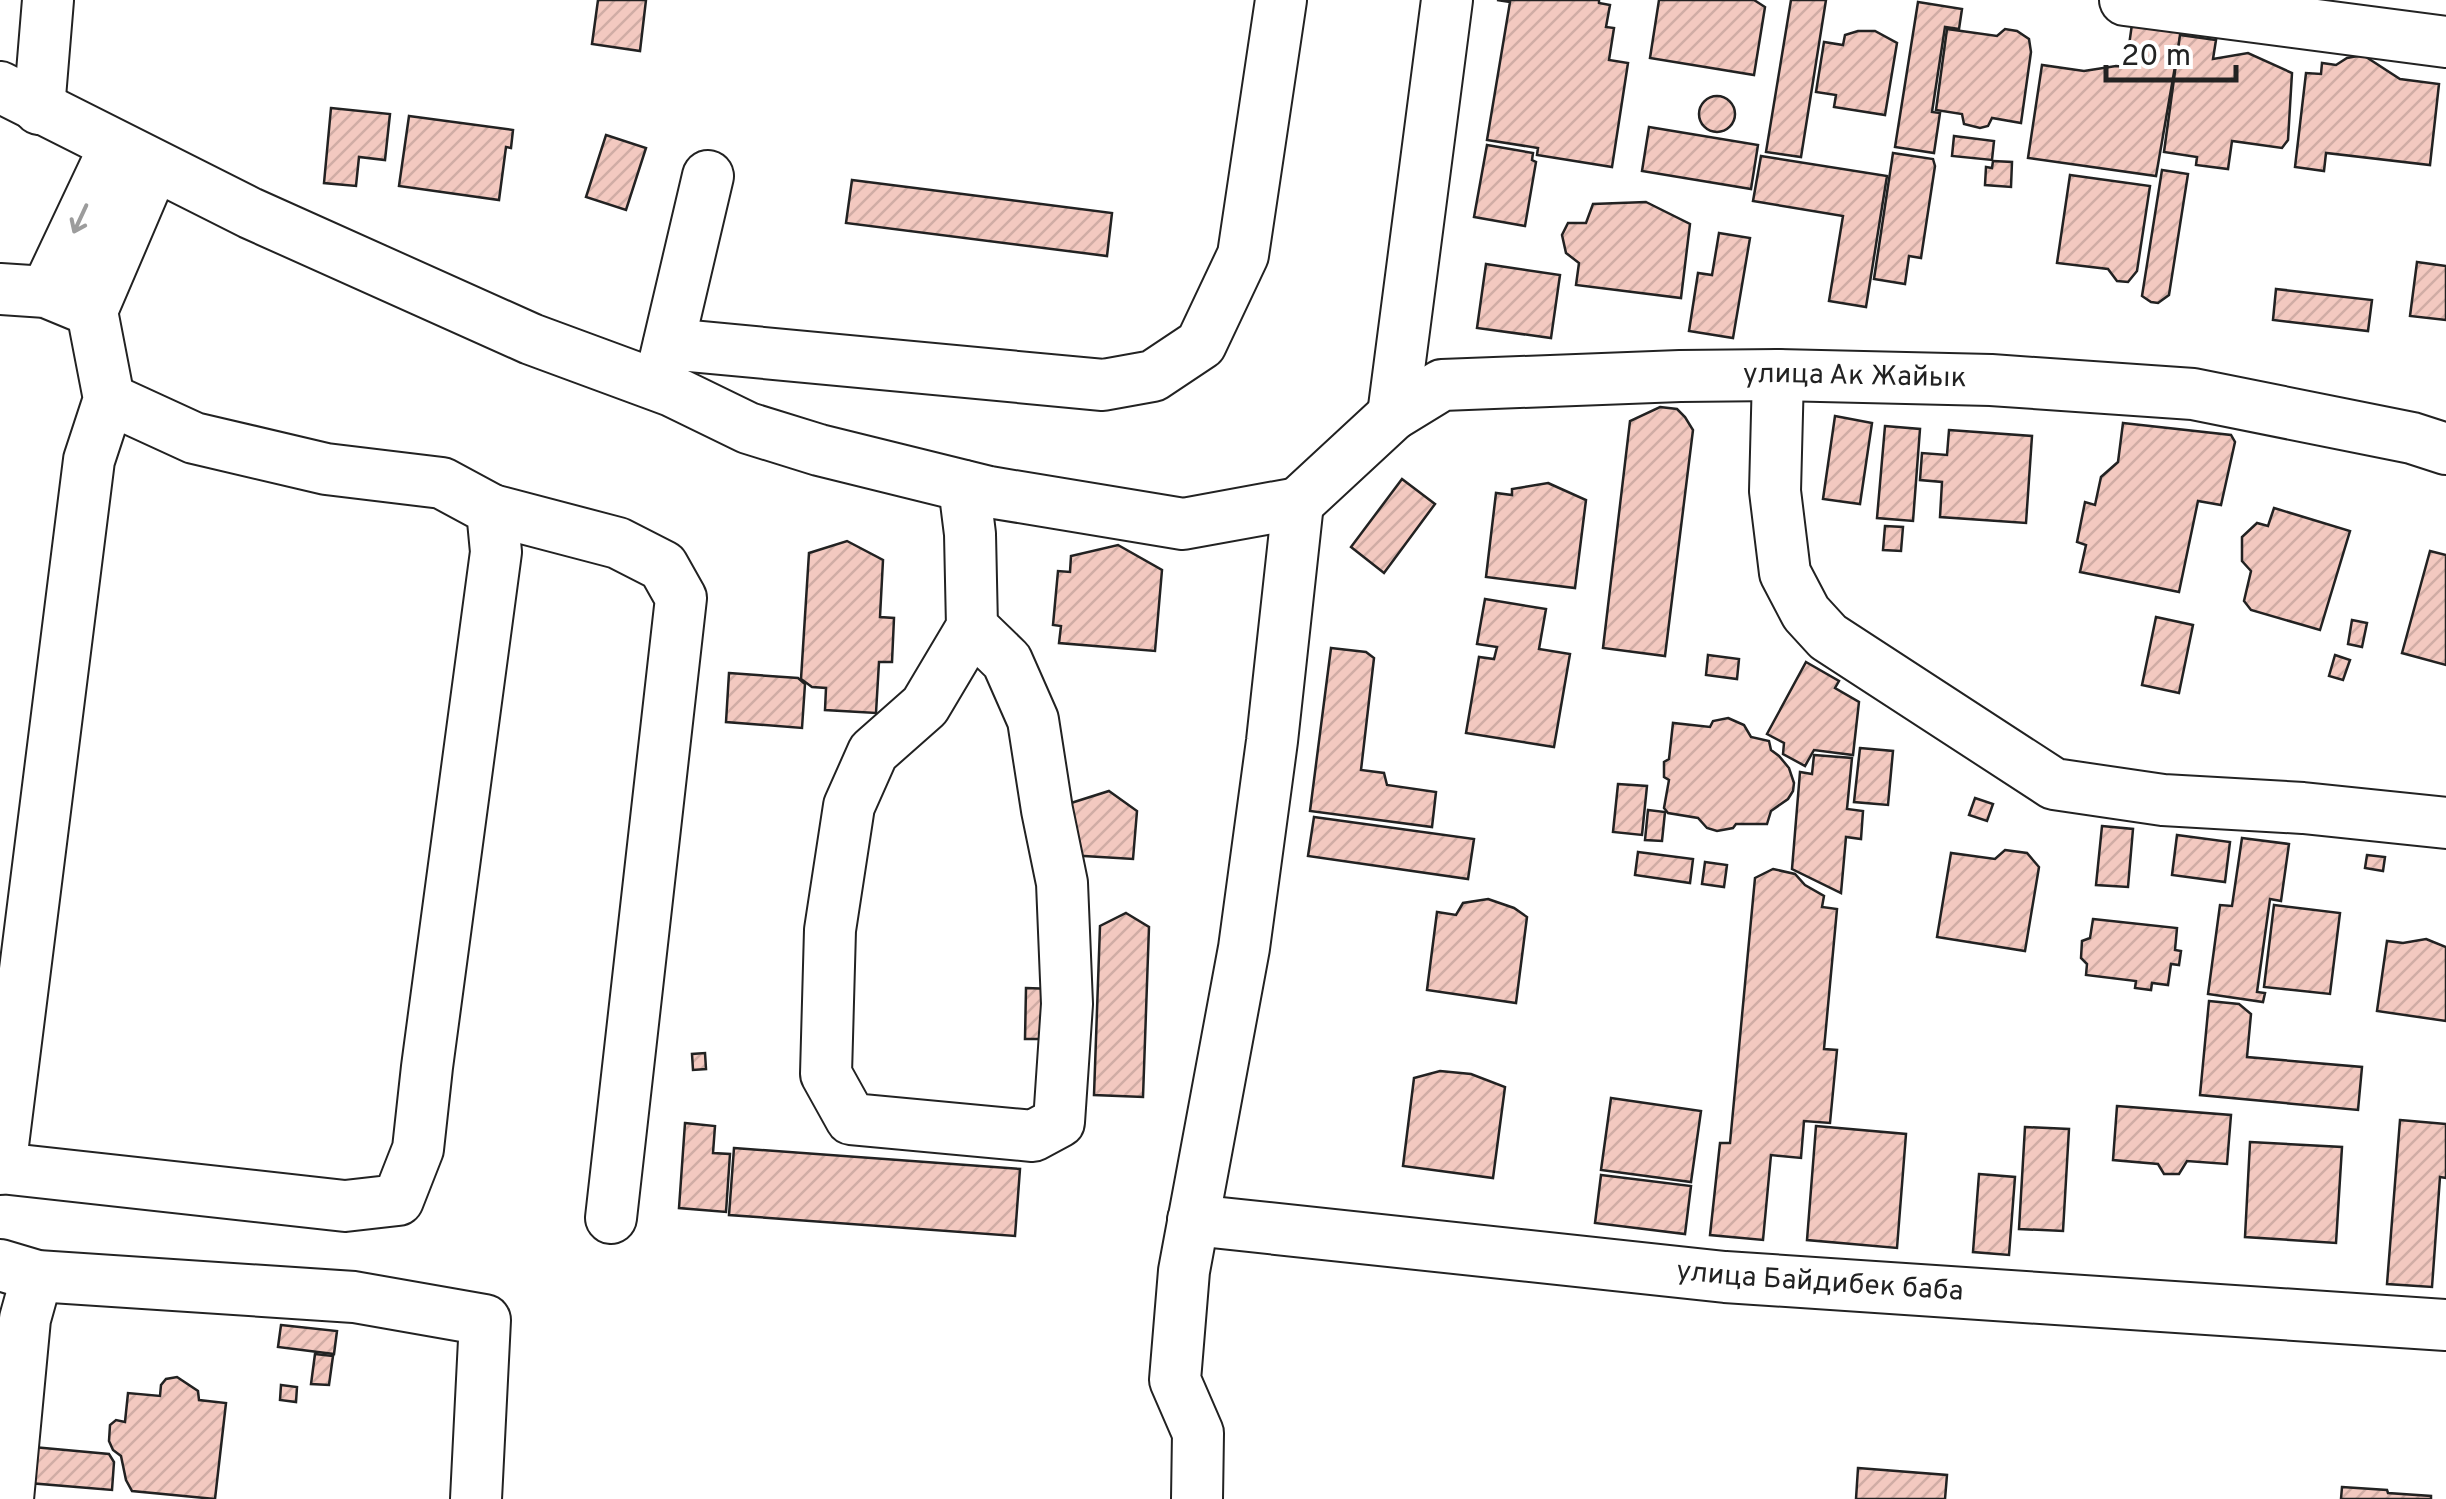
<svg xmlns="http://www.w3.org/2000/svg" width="2446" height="1499" font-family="Overpass,sans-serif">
<defs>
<pattern id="building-hatch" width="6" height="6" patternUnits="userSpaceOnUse" patternTransform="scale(2.5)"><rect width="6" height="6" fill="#f3c9c0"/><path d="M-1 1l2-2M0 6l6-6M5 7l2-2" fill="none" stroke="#d0aca5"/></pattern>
</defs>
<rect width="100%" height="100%" fill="#fff"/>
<!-- building -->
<g fill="url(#building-hatch)" stroke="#222" stroke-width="2.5">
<polygon points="598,0 646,0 640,51 592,44"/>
<polygon points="1497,0 1599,0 1599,3 1610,5 1606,27 1614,28 1609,60 1628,63 1612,167 1537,155 1538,148 1487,140 1510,2"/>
<polygon points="1659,0 1754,0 1765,7 1754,75 1650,58"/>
<polygon points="1791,0 1826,0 1801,157 1766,152"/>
<polygon points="1918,2 1962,9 1959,29 1945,27 1932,112 1940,113 1934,153 1895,147"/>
<polygon points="2132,24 2181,32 2156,176 2028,158 2042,65 2084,71 2116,66 2126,67"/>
<polygon points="1947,29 1997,36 2005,29 2017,31 2029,39 2031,52 2021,123 1992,118 1988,126 1980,128 1964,124 1962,114 1936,110"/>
<polygon points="1858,31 1875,31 1897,43 1885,115 1834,107 1836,95 1816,92 1824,42 1843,45 1845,35"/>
<polygon points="2180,35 2216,40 2213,59 2248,53 2292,73 2288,140 2282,148 2232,141 2228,169 2196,165 2197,157 2164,152"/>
<polygon points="2363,55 2400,79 2439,84 2430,165 2326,153 2324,171 2295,167 2306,73 2321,74 2322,63 2336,65 2347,58"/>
<circle cx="1717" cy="114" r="18"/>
<polygon points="331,108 390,114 385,160 359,157 356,186 324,183"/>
<polygon points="409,116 513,130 511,148 506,147 499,200 399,186"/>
<polygon points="1649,127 1758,145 1751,189 1642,171"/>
<polygon points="606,135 646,148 626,210 586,197"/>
<polygon points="1954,136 1994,141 1992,160 1952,156"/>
<polygon points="1487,145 1533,153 1532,160 1536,162 1525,226 1474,217"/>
<polygon points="1893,153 1933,159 1935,166 1921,258 1909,256 1905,284 1874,279"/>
<polygon points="1761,156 1887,176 1866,307 1829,301 1843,216 1753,201"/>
<polygon points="1993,161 2012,162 2011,187 1985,185 1986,167 1992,168"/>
<polygon points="2162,170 2188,174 2169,295 2158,303 2151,302 2142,296"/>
<polygon points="2070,175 2150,186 2137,271 2128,282 2117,281 2108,269 2057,263"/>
<polygon points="852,180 1112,213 1107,256 846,223"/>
<polygon points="1646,202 1690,224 1681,298 1576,285 1579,263 1566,253 1562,235 1568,223 1586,223 1593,204"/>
<polygon points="1719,233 1750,238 1733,338 1689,331 1698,273 1712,275"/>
<polygon points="2417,262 2446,266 2446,320 2410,316"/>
<polygon points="1486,264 1560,275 1551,338 1477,328"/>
<polygon points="2276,289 2372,300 2368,331 2273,320"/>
<polygon points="1660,407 1677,409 1685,417 1693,430 1665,656 1603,648 1630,421"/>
<polygon points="1835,416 1872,423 1860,504 1823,499"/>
<polygon points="2123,423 2231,435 2235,442 2221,505 2198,501 2179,592 2080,572 2086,545 2077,542 2085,502 2095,505 2101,477 2118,462"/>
<polygon points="1885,426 1920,429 1913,521 1877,518"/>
<polygon points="1949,430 2032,436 2026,523 1940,517 1942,482 1920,480 1922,453 1947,455"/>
<polygon points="1402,479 1435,504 1384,573 1351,547"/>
<polygon points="1548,483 1586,500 1575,588 1486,577 1496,493 1512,495 1512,489"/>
<polygon points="2274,508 2350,531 2320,630 2251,610 2244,601 2251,571 2242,561 2242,537 2257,523 2268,526"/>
<polygon points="1885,526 1903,527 1901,551 1883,550"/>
<polygon points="847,541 883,560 880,617 894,618 892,662 879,662 876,713 825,710 826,688 812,687 801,679 809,553"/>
<polygon points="1118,545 1162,570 1155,651 1059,643 1061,626 1053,625 1058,571 1070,572 1071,556"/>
<polygon points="2430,551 2446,555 2446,665 2402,653"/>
<polygon points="1485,599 1546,609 1539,649 1570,654 1554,747 1466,733 1479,657 1494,659 1497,647 1477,644"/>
<polygon points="2156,617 2193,625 2179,693 2142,685"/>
<polygon points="2352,620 2367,623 2362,647 2348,644"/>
<polygon points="1331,648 1366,652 1374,658 1361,770 1384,773 1387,785 1436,792 1432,827 1310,811"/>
<polygon points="1708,655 1739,659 1737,679 1706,675"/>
<polygon points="2335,655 2350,660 2343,680 2329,676"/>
<polygon points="1806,662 1839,681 1835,688 1859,702 1853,755 1814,750 1805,766 1783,754 1784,743 1767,734"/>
<polygon points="729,673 798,678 805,684 802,728 726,722"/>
<polygon points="1728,718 1744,725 1751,737 1769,741 1771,750 1779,756 1789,768 1794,783 1793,791 1788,799 1771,811 1767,824 1736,824 1733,828 1717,831 1707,828 1698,818 1668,813 1664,808 1669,780 1664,777 1664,762 1669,759 1673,723 1710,727 1713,721"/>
<polygon points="1860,748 1893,751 1888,805 1854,802"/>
<polygon points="1814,755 1852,758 1847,809 1863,811 1861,839 1846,837 1841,893 1792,869 1800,772 1812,774"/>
<polygon points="1618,784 1647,786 1642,835 1613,832"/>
<polygon points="1109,791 1137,811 1133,859 1068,855 1071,803"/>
<polygon points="1975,798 1993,804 1987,821 1969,815"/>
<polygon points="1648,810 1665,812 1662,841 1645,840"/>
<polygon points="1314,817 1474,839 1468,879 1308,856"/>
<polygon points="2102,826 2133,829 2128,887 2096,885"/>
<polygon points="2177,835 2230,842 2225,882 2172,875"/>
<polygon points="2242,838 2289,844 2281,901 2270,899 2257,992 2265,993 2263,1002 2208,994 2220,905 2232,906"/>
<polygon points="2005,850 2027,853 2039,867 2025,951 1937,937 1951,853 1995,859"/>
<polygon points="1638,852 1693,859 1690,883 1635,875"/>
<polygon points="2367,855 2385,857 2383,871 2365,868"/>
<polygon points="1705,862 1727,865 1724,887 1702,884"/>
<polygon points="1773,869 1795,874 1805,885 1824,896 1822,907 1837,909 1824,1049 1837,1050 1830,1123 1804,1121 1801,1158 1771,1155 1763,1240 1710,1235 1720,1143 1730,1143 1755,878"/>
<polygon points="1488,899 1514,908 1527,917 1516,1003 1427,990 1437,912 1456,915 1463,903"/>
<polygon points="2274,905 2340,913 2330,994 2264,987"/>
<polygon points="1126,913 1149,927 1143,1097 1094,1095 1100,926"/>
<polygon points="2093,919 2177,928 2175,950 2181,951 2179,965 2171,964 2168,985 2152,983 2151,990 2135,988 2136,981 2086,975 2087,964 2081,958 2082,941 2090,938"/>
<polygon points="2426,939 2446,947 2446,1021 2377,1011 2387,941 2403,943"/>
<polygon points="1026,988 1053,989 1052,1039 1025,1039"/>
<polygon points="2209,1001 2239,1004 2251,1014 2247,1057 2362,1067 2358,1110 2200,1095"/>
<polygon points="705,1053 706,1069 693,1070 692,1054"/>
<polygon points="1440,1071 1471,1074 1505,1087 1493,1178 1403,1166 1414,1078"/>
<polygon points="1611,1098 1701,1111 1691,1182 1601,1170"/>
<polygon points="2117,1106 2231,1115 2227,1164 2187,1161 2179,1174 2164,1174 2158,1164 2113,1160"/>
<polygon points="2400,1120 2446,1124 2446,1178 2440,1177 2432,1287 2387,1284"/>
<polygon points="685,1123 715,1126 713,1153 730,1154 726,1212 679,1208"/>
<polygon points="1816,1126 1906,1134 1897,1248 1807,1240"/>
<polygon points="2025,1127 2069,1129 2063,1231 2019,1229"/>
<polygon points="2250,1142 2342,1147 2336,1243 2245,1237"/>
<polygon points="734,1148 1020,1169 1015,1236 729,1215"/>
<polygon points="1979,1174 2015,1177 2009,1255 1973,1252"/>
<polygon points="1601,1175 1691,1186 1685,1234 1595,1223"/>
<polygon points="281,1325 337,1331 334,1354 278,1347"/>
<polygon points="315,1354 333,1356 329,1385 311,1384"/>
<polygon points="177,1377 198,1391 199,1400 226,1403 215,1499 132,1491 126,1480 121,1456 113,1450 109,1441 110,1425 116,1420 125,1422 128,1393 160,1396 161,1385 166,1379"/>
<polygon points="281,1385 297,1387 296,1402 280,1400"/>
<polygon points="33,1447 109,1454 114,1462 112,1490 29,1483"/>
<polygon points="1858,1468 1947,1475 1945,1499 1856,1499"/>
<polygon points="2342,1487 2387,1490 2388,1493 2431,1496 2431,1499 2341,1499"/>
</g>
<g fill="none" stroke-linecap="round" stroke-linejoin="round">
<!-- minor casing -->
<g stroke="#222" stroke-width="54">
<g id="minor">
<polyline points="2125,0 2446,42"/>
<polyline points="0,87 250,213 531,339 672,391 748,428 819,450 989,492 1183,524 1298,503"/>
<polyline points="39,109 48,0"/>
<polyline points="0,289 46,292 92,311 109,399 89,460 0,1169"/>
<polyline points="46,292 115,146"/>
<polyline points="92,311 154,166"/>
<polyline points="669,344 1103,385 1153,376 1201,344 1243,255 1281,0"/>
<polyline points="1778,375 1775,491 1785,573 1806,613 1828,637 2054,784 2163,800 2303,808 2446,823"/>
<polyline points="661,376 708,176"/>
<polyline points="1393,415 1447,0"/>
<polyline points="964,486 970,534 972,627 925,706 873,752 849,806 830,930 826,1074 851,1119 1033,1136 1059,1122 1067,1004 1062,883 1047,810 1033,720 1007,661 972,627"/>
<path id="s1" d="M1298,503L1393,415L1442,385L1680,376L1778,375L1991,380L2193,394L2412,438L2446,449"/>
<polyline points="492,510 618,543 663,566 681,598 611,1218"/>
<polyline points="1,1168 345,1206 398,1200 418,1149 427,1067 496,552 492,510 442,483 326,469 194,438 109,399"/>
<path id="s2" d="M1193,1220L1725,1277L2446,1325"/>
<polyline points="0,1265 37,1276 354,1297 485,1320 476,1499"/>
<polyline points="8,1499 25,1319 37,1276"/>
<polyline points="1197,1499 1198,1433 1175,1380 1184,1271 1244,948 1272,741 1298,503"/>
</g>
</g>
<!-- minor -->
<use href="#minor" stroke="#fff" stroke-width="50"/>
</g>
<!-- one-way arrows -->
<defs><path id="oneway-shaft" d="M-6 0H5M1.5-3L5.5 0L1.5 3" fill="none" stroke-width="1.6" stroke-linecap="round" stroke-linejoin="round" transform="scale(2.5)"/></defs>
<use stroke="#9c9c9c" href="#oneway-shaft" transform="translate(80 219) rotate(115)"/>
<g text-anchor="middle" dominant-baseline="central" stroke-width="8" stroke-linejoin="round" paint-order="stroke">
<!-- street labels -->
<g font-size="28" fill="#222" stroke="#fff">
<text stroke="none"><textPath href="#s1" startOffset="600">улица Ак Жайык</textPath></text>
<text stroke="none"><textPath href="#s2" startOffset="630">улица Байдибек баба</textPath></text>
</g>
</g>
<!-- scale -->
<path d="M2106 65v15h130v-15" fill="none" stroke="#222222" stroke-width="5"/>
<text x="2121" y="65" font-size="30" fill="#222222" stroke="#ffffff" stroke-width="8" paint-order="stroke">20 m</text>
</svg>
